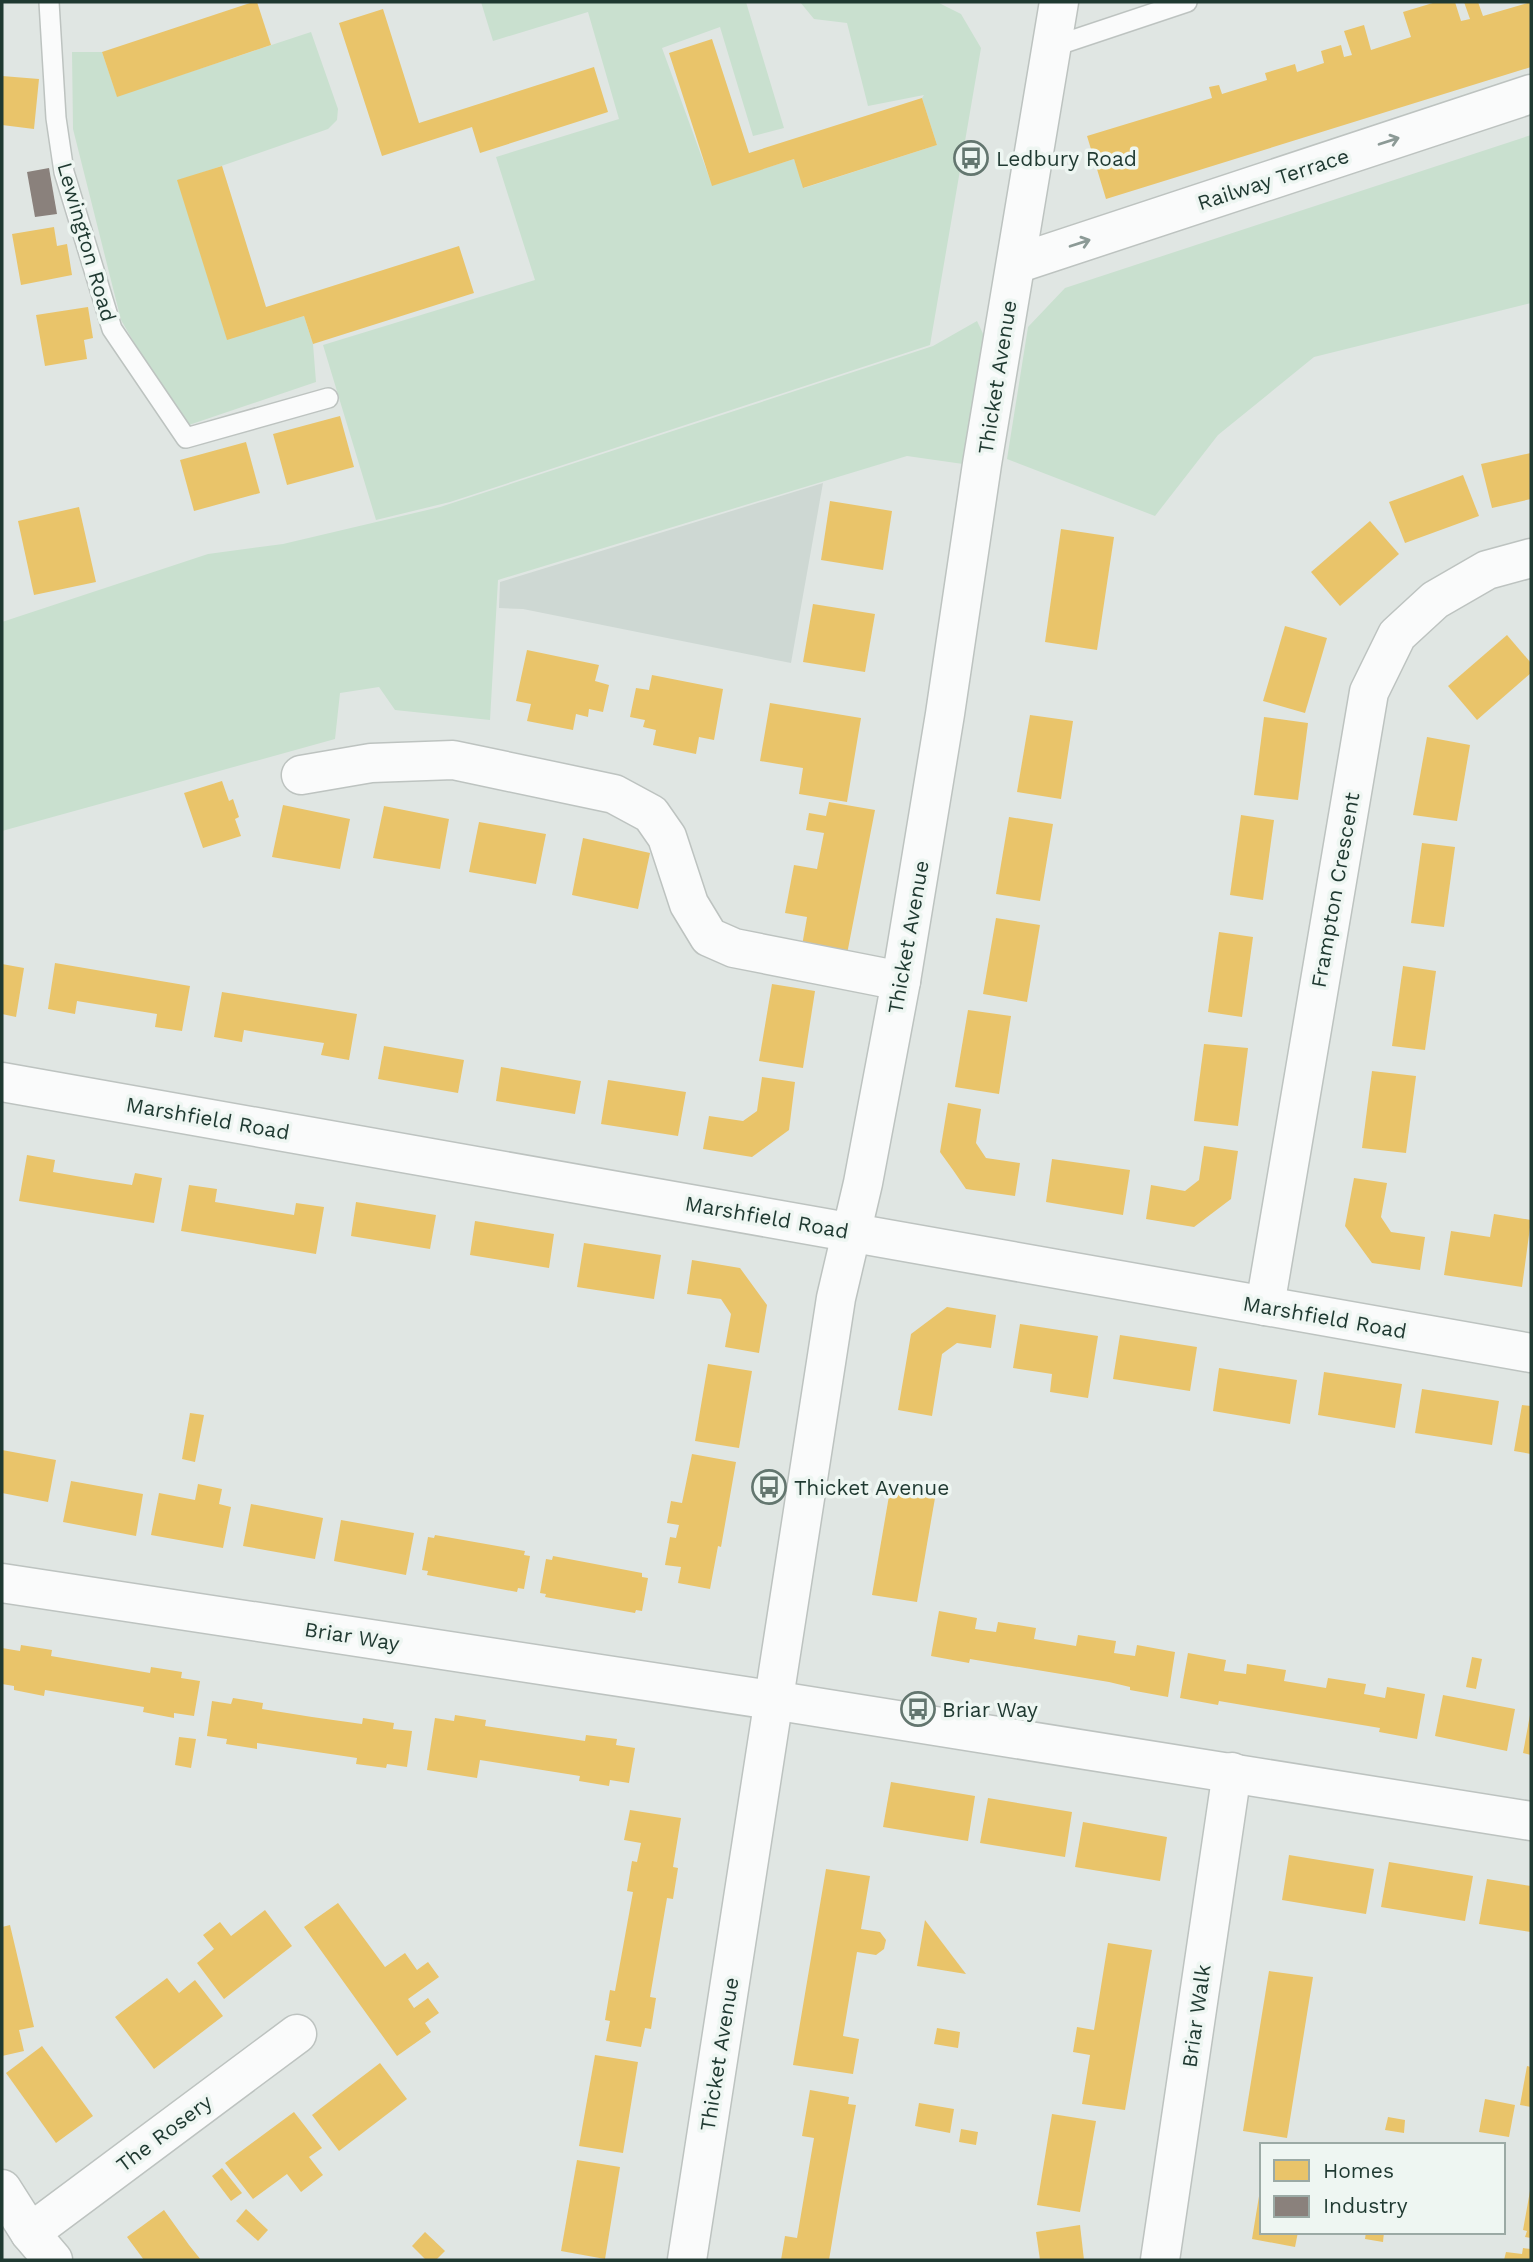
<svg xmlns="http://www.w3.org/2000/svg" width="1533" height="2262" font-family="'Work Sans',sans-serif">
<rect width="100%" height="100%" fill="#e0e6e3"/>
<!-- built -->
<polygon fill="#ced8d3" points="823,483 791,663 523,609 499,608 500,582"/>
<!-- green -->
<g fill="#c9e0cf">
<polygon points="481,2 746,2 784,128 753,136 720,27 662,48 712,185 794,159 804,188 937,145 922,98 924,95 868,106 847,23 814,19 800,2 937,2 961,14 981,48 930,345 450,502 376,520 323,345 535,280 496,157 619,119 588,12 493,41"/>
<polygon points="311,32 338,109 337,120 328,129 178,181 227,339 304,316 313,344 316,382 183,427 121,320 73,129 72,52 102,52 117,96"/>
<polygon points="1531,135 1531,303 1314,357 1218,435 1155,516 1007,459 1028,327 1065,288"/>
<polygon points="977,321 987,342 963,464 907,456 498,580 490,720 395,710 379,687 340,693 335,739 2,831 2,622 208,554 283,544 440,507 933,346"/>
</g>
<!-- homes -->
<g fill="#e9c46a">
<polygon points="253,2 257,2 271,45 117,97 102,52"/>
<polygon points="1436,2 1455,2 1461,21 1470,19 1464,2 1478,2 1483,16 1531,2 1531,67 1106,199 1087,136 1212,98 1209,87 1219,85 1222,94 1267,80 1265,73 1295,64 1297,72 1324,63 1321,51 1341,45 1344,57 1352,55 1344,31 1364,25 1371,50 1411,37 1403,12"/>
<polygon points="383,9 419,123 594,67 608,112 480,153 472,127 382,156 339,23"/>
<polygon points="712,39 749,153 922,98 937,145 803,188 794,159 712,186 669,53"/>
<polygon points="2,76 39,79 34,129 2,125"/>
<polygon points="222,166 266,307 459,246 474,293 313,344 304,316 227,340 177,180"/>
<polygon points="54,227 57,246 67,244 72,275 21,285 12,234"/>
<polygon points="88,307 93,338 84,340 87,359 45,366 36,315"/>
<polygon points="340,416 354,467 287,485 273,434"/>
<polygon points="246,442 260,493 194,511 180,460"/>
<polygon points="1531,453 1531,499 1492,508 1481,464"/>
<polygon points="1463,475 1479,516 1405,543 1389,502"/>
<polygon points="830,501 892,511 883,570 821,560"/>
<polygon points="79,507 96,582 34,595 18,521"/>
<polygon points="1370,521 1399,554 1340,606 1311,572"/>
<polygon points="1061,529 1114,537 1097,650 1045,642"/>
<polygon points="813,604 875,614 865,672 803,662"/>
<polygon points="1285,626 1327,638 1305,713 1263,701"/>
<polygon points="1507,635 1531,663 1531,673 1477,720 1448,686"/>
<polygon points="527,650 599,665 595,681 609,685 603,712 589,709 588,717 576,714 573,730 527,721 531,704 516,701"/>
<polygon points="652,675 723,689 714,740 699,737 696,754 653,745 656,730 643,727 645,720 630,717 636,688 649,690"/>
<polygon points="770,703 861,718 847,802 799,794 803,768 760,761"/>
<polygon points="1030,715 1073,721 1061,799 1017,792"/>
<polygon points="1264,717 1308,723 1298,800 1254,795"/>
<polygon points="1427,737 1470,745 1457,821 1413,815"/>
<polygon points="222,781 229,801 233,799 239,817 235,819 241,836 203,848 184,793"/>
<polygon points="829,802 875,810 847,954 802,946 807,917 785,913 794,865 817,869 824,833 806,830 809,813 826,816"/>
<polygon points="283,805 350,819 340,869 272,857"/>
<polygon points="384,806 449,819 440,869 373,858"/>
<polygon points="1241,815 1274,820 1263,900 1230,895"/>
<polygon points="1009,817 1053,824 1040,901 996,894"/>
<polygon points="479,822 546,834 536,884 469,872"/>
<polygon points="583,838 650,853 638,909 572,895"/>
<polygon points="1422,843 1455,847 1444,927 1411,923"/>
<polygon points="996,918 1040,925 1027,1002 983,994"/>
<polygon points="1219,932 1253,937 1242,1017 1208,1012"/>
<polygon points="55,963 190,986 182,1031 155,1027 157,1014 77,1001 75,1014 48,1009"/>
<polygon points="2,964 24,968 16,1017 2,1014"/>
<polygon points="1403,966 1436,971 1425,1050 1392,1046"/>
<polygon points="772,984 815,991 803,1068 759,1061"/>
<polygon points="222,992 357,1014 349,1060 321,1055 324,1043 244,1030 242,1042 214,1037"/>
<polygon points="968,1010 1011,1016 999,1094 955,1087"/>
<polygon points="1204,1044 1248,1048 1238,1126 1194,1121"/>
<polygon points="384,1046 464,1060 458,1093 378,1079"/>
<polygon points="501,1067 581,1081 575,1114 496,1101"/>
<polygon points="1372,1071 1416,1076 1406,1153 1362,1148"/>
<polygon points="762,1077 795,1082 789,1130 752,1157 703,1149 709,1116 743,1121 757,1111"/>
<polygon points="608,1080 686,1092 678,1136 601,1124"/>
<polygon points="948,1103 981,1109 976,1143 986,1158 1020,1163 1015,1196 966,1189 953,1170 940,1152"/>
<polygon points="1204,1146 1238,1151 1231,1199 1194,1227 1146,1219 1151,1185 1185,1191 1199,1180"/>
<polygon points="27,1155 55,1160 53,1172 93,1179 132,1185 135,1173 162,1178 154,1223 19,1201"/>
<polygon points="1052,1159 1130,1170 1123,1215 1046,1202"/>
<polygon points="1354,1178 1387,1183 1381,1217 1391,1232 1425,1237 1420,1270 1372,1263 1345,1226"/>
<polygon points="189,1185 217,1189 215,1202 294,1215 296,1203 324,1207 316,1254 181,1231"/>
<polygon points="356,1202 436,1215 430,1249 351,1236"/>
<polygon points="1494,1214 1531,1220 1522,1287 1444,1275 1451,1231 1490,1237"/>
<polygon points="475,1221 554,1234 549,1268 470,1255"/>
<polygon points="584,1243 661,1255 654,1299 577,1287"/>
<polygon points="692,1260 740,1268 767,1305 759,1353 725,1347 731,1314 721,1299 687,1294"/>
<polygon points="947,1307 996,1315 991,1348 957,1343 942,1354 932,1416 898,1410 911,1334"/>
<polygon points="1020,1324 1098,1336 1088,1398 1050,1392 1052,1374 1013,1368"/>
<polygon points="1120,1335 1197,1347 1190,1391 1113,1379"/>
<polygon points="708,1364 752,1371 739,1448 695,1441"/>
<polygon points="1219,1368 1297,1380 1290,1424 1213,1411"/>
<polygon points="1324,1372 1402,1384 1395,1428 1318,1415"/>
<polygon points="1422,1389 1499,1401 1492,1445 1415,1433"/>
<polygon points="1522,1405 1531,1406 1531,1454 1514,1451"/>
<polygon points="190,1413 204,1415 195,1462 182,1459"/>
<polygon points="2,1450 56,1460 48,1502 2,1493"/>
<polygon points="692,1454 736,1462 721,1547 718,1546 710,1589 678,1583 681,1567 665,1565 670,1537 676,1538 679,1525 667,1523 671,1501 682,1503"/>
<polygon points="71,1481 143,1494 136,1536 63,1522"/>
<polygon points="198,1484 222,1489 219,1504 231,1507 223,1548 151,1535 159,1493 195,1500"/>
<polygon points="890,1490 935,1498 917,1602 872,1595"/>
<polygon points="251,1504 323,1518 315,1559 243,1546"/>
<polygon points="341,1520 414,1533 406,1575 334,1561"/>
<polygon points="435,1535 525,1551 524,1555 530,1556 524,1589 518,1588 517,1592 427,1575 428,1571 422,1570 428,1537 434,1538"/>
<polygon points="553,1556 642,1573 642,1577 648,1578 642,1611 636,1610 635,1613 545,1597 546,1594 540,1593 546,1559 552,1560"/>
<polygon points="939,1611 977,1618 975,1629 996,1632 998,1622 1036,1628 1034,1639 1076,1646 1078,1635 1116,1641 1114,1653 1135,1656 1137,1645 1175,1652 1168,1697 1130,1690 1130,1687 1109,1682 970,1659 969,1663 931,1656"/>
<polygon points="21,1645 52,1650 51,1656 150,1673 151,1667 182,1672 181,1678 200,1681 194,1716 174,1713 174,1718 143,1712 144,1707 45,1690 44,1696 14,1690 14,1686 2,1684 2,1648 20,1651"/>
<polygon points="1188,1653 1226,1660 1224,1671 1246,1674 1247,1664 1286,1670 1284,1681 1326,1688 1328,1678 1366,1684 1364,1694 1385,1698 1387,1687 1425,1694 1417,1739 1379,1732 1380,1728 1219,1701 1218,1705 1180,1698"/>
<polygon points="1472,1657 1482,1659 1476,1689 1466,1687"/>
<polygon points="1443,1695 1515,1709 1507,1751 1435,1736"/>
<polygon points="233,1698 263,1703 262,1709 312,1717 362,1724 363,1718 394,1723 393,1729 412,1731 407,1767 387,1764 386,1768 356,1764 357,1758 257,1743 257,1749 226,1744 227,1739 207,1736 212,1701 231,1704"/>
<polygon points="455,1715 486,1720 485,1726 585,1741 586,1735 617,1739 616,1745 635,1748 629,1783 610,1780 609,1786 579,1781 580,1776 480,1760 477,1778 427,1770 435,1718 454,1721"/>
<polygon points="1530,1715 1531,1715 1531,1755 1523,1753"/>
<polygon points="179,1737 196,1739 191,1768 175,1765"/>
<polygon points="891,1782 975,1796 968,1841 883,1827"/>
<polygon points="988,1798 1072,1812 1065,1857 980,1843"/>
<polygon points="630,1810 681,1818 673,1867 678,1868 673,1899 667,1898 650,1997 656,1998 651,2029 645,2028 641,2047 606,2041 610,2021 605,2020 610,1990 615,1991 633,1892 627,1891 632,1861 637,1862 641,1843 624,1840"/>
<polygon points="1083,1822 1167,1837 1160,1881 1075,1867"/>
<polygon points="1289,1855 1374,1869 1366,1914 1282,1900"/>
<polygon points="1389,1862 1473,1876 1465,1921 1381,1907"/>
<polygon points="826,1869 870,1876 861,1929 880,1932 886,1940 884,1949 876,1955 857,1952 843,2036 859,2039 853,2074 793,2065"/>
<polygon points="1487,1879 1531,1886 1531,1932 1479,1924"/>
<polygon points="338,1903 385,1967 405,1953 417,1970 428,1962 439,1977 408,1999 414,2008 428,1998 439,2013 425,2023 431,2032 397,2056 304,1927"/>
<polygon points="265,1910 292,1946 224,1999 197,1963 214,1949 203,1935 220,1922 231,1936"/>
<polygon points="925,1920 966,1974 917,1966"/>
<polygon points="10,1925 34,2027 19,2030 24,2051 2,2056 2,1927"/>
<polygon points="1108,1943 1152,1950 1125,2110 1082,2104 1090,2055 1073,2052 1077,2027 1094,2030"/>
<polygon points="1269,1971 1313,1977 1287,2138 1243,2131"/>
<polygon points="167,1978 179,1993 195,1980 223,2016 154,2069 115,2017"/>
<polygon points="937,2028 960,2032 958,2048 934,2044"/>
<polygon points="42,2046 93,2116 56,2143 6,2073"/>
<polygon points="595,2055 638,2062 623,2153 579,2146"/>
<polygon points="380,2063 407,2099 339,2151 312,2115"/>
<polygon points="1527,2066 1531,2067 1531,2107 1520,2105"/>
<polygon points="810,2090 849,2097 848,2104 856,2105 840,2194 829,2260 781,2260 785,2236 797,2238 814,2138 802,2136"/>
<polygon points="1485,2099 1515,2105 1509,2137 1479,2132"/>
<polygon points="919,2103 954,2109 950,2133 915,2126"/>
<polygon points="294,2112 322,2148 309,2157 323,2175 301,2192 287,2174 253,2199 225,2163"/>
<polygon points="1052,2114 1096,2121 1080,2212 1037,2205"/>
<polygon points="1388,2117 1405,2120 1404,2133 1385,2130"/>
<polygon points="961,2129 978,2132 976,2145 959,2142"/>
<polygon points="577,2160 620,2167 605,2259 561,2251"/>
<polygon points="222,2168 242,2193 231,2201 212,2176"/>
<polygon points="1260,2190 1262,2232 1298,2232 1295,2247 1252,2239"/>
<polygon points="1530,2191 1531,2191 1531,2238 1525,2237 1527,2231 1523,2230"/>
<polygon points="246,2209 268,2230 258,2241 236,2221"/>
<polygon points="164,2210 189,2245 201,2260 144,2260 127,2237"/>
<polygon points="1080,2225 1084,2260 1040,2260 1036,2232"/>
<polygon points="425,2232 445,2251 436,2260 426,2260 412,2246"/>
<polygon points="1366,2232 1384,2232 1383,2242 1365,2239"/>
<polygon points="1523,2248 1531,2249 1531,2260 1504,2260 1506,2252 1522,2254"/>
</g>
<!-- industry -->
<polygon fill="#8a817c" points="49,168 57,214 35,217 27,172"/>
<g fill="none" stroke-linecap="round" stroke-linejoin="round">
<!-- service casing -->
<g stroke="#bdc3c0" stroke-width="22">
<g id="service">
<polyline points="49,2 56,118 64,172 112,329 186,438 328,398"/>
<polyline points="1052,47 1187,2"/>
</g>
</g>
<!-- minor casing -->
<g stroke="#bdc3c0" stroke-width="41">
<g id="minor">
<polyline points="1016,264 1531,94"/>
<polyline points="301,775 371,763 453,760 614,794 651,814 667,837 689,904 709,937 734,948 901,981"/>
<polyline points="2,1082 1531,1353"/>
<polyline points="1265,1306 1369,692 1397,635 1435,600 1487,570 1531,558"/>
<polyline points="2,1583 791,1703 1531,1821"/>
<polyline points="2,2189 30,2233 53,2260"/>
<polyline points="30,2233 297,2034"/>
<polyline points="687,2260 836,1298 863,1183 901,981 945,714 982,464 1059,2"/>
<polyline points="1160,2260 1232,1772"/>
</g>
</g>
<!-- service -->
<use href="#service" stroke="#fafbfb" stroke-width="19"/>
<!-- minor -->
<use href="#minor" stroke="#fafbfb" stroke-width="38"/>
</g>
<!-- one-way arrows -->
<defs><path id="oneway-shaft" d="M-6 0H5M1.5-3L5.5 0L1.5 3" fill="none" stroke-width="1.6" stroke-linecap="round" stroke-linejoin="round" transform="scale(1.75)"/></defs>
<g stroke="#8c9a96">
<use href="#oneway-shaft" transform="translate(1389 141) rotate(-18)"/>
<use href="#oneway-shaft" transform="translate(1080 243) rotate(-18)"/>
</g>
<!-- icons -->
<defs>
<g id="bus-ring" transform="scale(1.75)"><circle r="9.5" fill="#eef6f2" stroke="#63766f" stroke-width="1.5"/><path d="M-5-6H5V4H4V6H2V4H-2V6H-4V4H-5ZM-3.5-4V0h7V-4ZM-3.5 1.2v1.5H-2V1.2ZM2 1.2v1.5H3.5V1.2Z" fill="#63766f"/></g>
</defs>
<g fill-rule="evenodd">
<use href="#bus-ring" x="971" y="158"/>
<use href="#bus-ring" x="769" y="1487"/>
<use href="#bus-ring" x="918" y="1709"/>
</g>
<g text-anchor="middle" dominant-baseline="central" stroke-width="7" stroke-linejoin="round" paint-order="stroke">
<!-- poi labels -->
<g font-size="21" fill="#1f3931" stroke="#eef6f2" text-anchor="start">
<text x="996" y="158">Ledbury Road</text>
<text x="794" y="1487">Thicket Avenue</text>
<text x="942" y="1709">Briar Way</text>
</g>
<!-- street labels -->
<g font-size="21" fill="#1f3931" stroke="#eef6f2">
<text transform="translate(1273 179) rotate(-18)">Railway Terrace</text>
<text transform="translate(87 242) rotate(74)">Lewington Road</text>
<text transform="translate(997 377) rotate(-81)">Thicket Avenue</text>
<text transform="translate(1335 890) rotate(-80)">Frampton Crescent</text>
<text transform="translate(908 937) rotate(-80)">Thicket Avenue</text>
<text transform="translate(208 1118) rotate(10)">Marshfield Road</text>
<text transform="translate(767 1217) rotate(10)">Marshfield Road</text>
<text transform="translate(1325 1317) rotate(10)">Marshfield Road</text>
<text transform="translate(352 1636) rotate(9)">Briar Way</text>
<text transform="translate(1196 2016) rotate(-82)">Briar Walk</text>
<text transform="translate(719 2054) rotate(-81)">Thicket Avenue</text>
<text transform="translate(164 2133) rotate(-37)">The Rosery</text>
</g>
</g>
<!-- border -->
<rect width="1533" height="2262" fill="none" stroke="#1f3931" stroke-width="7"/>
<!-- legend -->
<rect x="1260" y="2143" width="245" height="91" fill="#eef6f2" stroke="#9baaa5" stroke-width="2"/>
<rect x="1274" y="2160" width="35" height="21" fill="#e9c46a" stroke="#9baaa5" stroke-width="2"/>
<text x="1323" y="2178" font-size="21" fill="#1f3931">Homes</text>
<rect x="1274" y="2196" width="35" height="21" fill="#8a817c" stroke="#9baaa5" stroke-width="2"/>
<text x="1323" y="2213" font-size="21" fill="#1f3931">Industry</text>
</svg>
